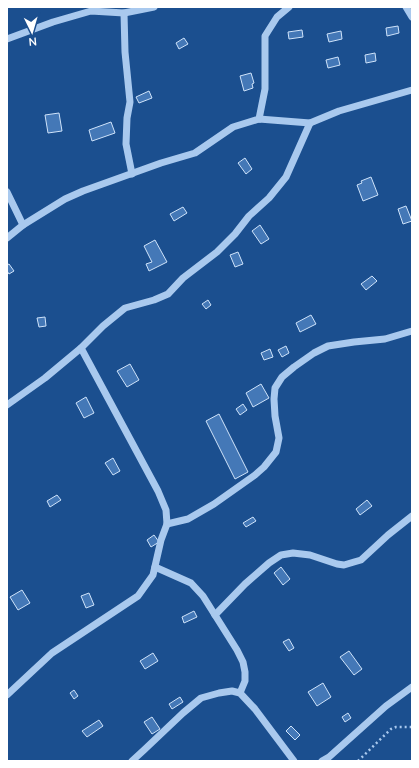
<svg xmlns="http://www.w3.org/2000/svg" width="419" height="768" font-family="'Nunito Sans',sans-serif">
<rect width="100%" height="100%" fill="#1b4f8f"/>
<!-- building -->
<g fill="#4478b7" stroke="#cfe3fa">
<polygon points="398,26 399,33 387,36 386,28"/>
<polygon points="302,30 303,37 289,39 288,32"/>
<polygon points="341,31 342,39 329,42 327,34"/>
<polygon points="184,38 188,44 179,49 176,43"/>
<polygon points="375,53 376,61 366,63 365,55"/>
<polygon points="338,57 340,65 328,68 326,60"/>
<polygon points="251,73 254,83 252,84 253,88 244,91 240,76"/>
<polygon points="149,91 152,98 139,103 136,97"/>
<polygon points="59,113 62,131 48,133 45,115"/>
<polygon points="111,122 115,133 92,141 89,130"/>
<polygon points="245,158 252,169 246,174 238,163"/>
<polygon points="371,177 378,195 363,201 357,185 362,183 361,181"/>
<polygon points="406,206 412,221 403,224 398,209"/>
<polygon points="183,207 187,213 174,221 170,214"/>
<polygon points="260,225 269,239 261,244 252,231"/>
<polygon points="155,240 167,262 149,271 146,264 152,262 144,246"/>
<polygon points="238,252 243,264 235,267 230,255"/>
<polygon points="9,264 14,271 9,274 7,271 7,265"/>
<polygon points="372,276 377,281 366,290 361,284"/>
<polygon points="208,300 211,305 206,309 202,304"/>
<polygon points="311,315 316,324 300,332 296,323"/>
<polygon points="45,317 46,326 39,327 37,318"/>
<polygon points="286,346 289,353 282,357 278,350"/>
<polygon points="270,349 273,357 264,360 261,353"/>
<polygon points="130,364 139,380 127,387 117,371"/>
<polygon points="261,384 269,398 253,407 246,393"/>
<polygon points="86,397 94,413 84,418 76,403"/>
<polygon points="243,404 247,410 240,415 236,409"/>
<polygon points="219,414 248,472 235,479 206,421"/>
<polygon points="113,458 120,471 113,475 105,463"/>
<polygon points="57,495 61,500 50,507 47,501"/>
<polygon points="367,500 372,506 360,515 356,509"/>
<polygon points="253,517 256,521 246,527 243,523"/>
<polygon points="154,535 159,542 151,547 147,540"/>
<polygon points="281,567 290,579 283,585 274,573"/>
<polygon points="22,590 30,603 18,610 10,597"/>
<polygon points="89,593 94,605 86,608 81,596"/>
<polygon points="194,611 197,617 184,623 182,617"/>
<polygon points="289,639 294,648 289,651 283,642"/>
<polygon points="349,651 362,669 354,675 340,657"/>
<polygon points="153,653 158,661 145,669 140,661"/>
<polygon points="323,683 331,697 317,706 308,692"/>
<polygon points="74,690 78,696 74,699 70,693"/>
<polygon points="180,697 183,702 172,709 169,704"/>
<polygon points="348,713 351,718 345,722 342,717"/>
<polygon points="152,717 160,729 152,734 144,722"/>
<polygon points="99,720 103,726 87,737 82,731"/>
<polygon points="291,726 300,735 295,740 286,731"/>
</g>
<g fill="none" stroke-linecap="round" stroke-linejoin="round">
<!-- path -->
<polyline stroke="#a9c9ee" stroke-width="2.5" stroke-dasharray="2 3" stroke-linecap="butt" points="358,761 391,729 396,727 412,727"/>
<!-- minor -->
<g stroke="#a9c9ee" stroke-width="7">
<polyline points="406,7 412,17"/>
<polyline points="124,13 125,52 130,102 127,118 126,144 132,174"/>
<polyline points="7,39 53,22 91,11 124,13 154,7"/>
<polyline points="259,119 265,89 265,36 277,17 289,7"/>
<polyline points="7,192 23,225"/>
<polyline points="7,238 23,225 65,199 83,191 161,163 195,153 233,127 259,119 310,123"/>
<polyline points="7,405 45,378 81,348 103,326 125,308 154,300 168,294 183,278 217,252 235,234 249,216 269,198 286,177 310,123 339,111 412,90"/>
<polyline points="167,524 188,519 214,504 255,475 264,467 276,452 279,438 275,416 274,399 275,388 282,377 294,367 314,353 328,346 354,342 385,339 412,331"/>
<polyline points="155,567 191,583 203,596 237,650 243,662 245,672 245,681 240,693"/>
<polyline points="215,615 245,584 269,563 281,555 293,553 310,555 337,564 344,565 354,562 361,560 388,535 412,516"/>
<polyline points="7,695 52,653 138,596 153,575 161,540 167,524 166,510 158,491 81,348"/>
<polyline points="132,761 144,750 183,713 201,698 219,693 232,691 240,693 255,709 294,761"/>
<polyline points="322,761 329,757 386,706 412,687"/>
</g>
</g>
<!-- border -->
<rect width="419" height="768" fill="none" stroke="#ffffff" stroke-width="16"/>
<!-- north arrow -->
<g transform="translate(32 32) rotate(175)" stroke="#1b4f8f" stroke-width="3" paint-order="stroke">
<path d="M0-3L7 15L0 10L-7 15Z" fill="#ffffff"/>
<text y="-6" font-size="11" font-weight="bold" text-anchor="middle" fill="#ffffff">N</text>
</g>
</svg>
